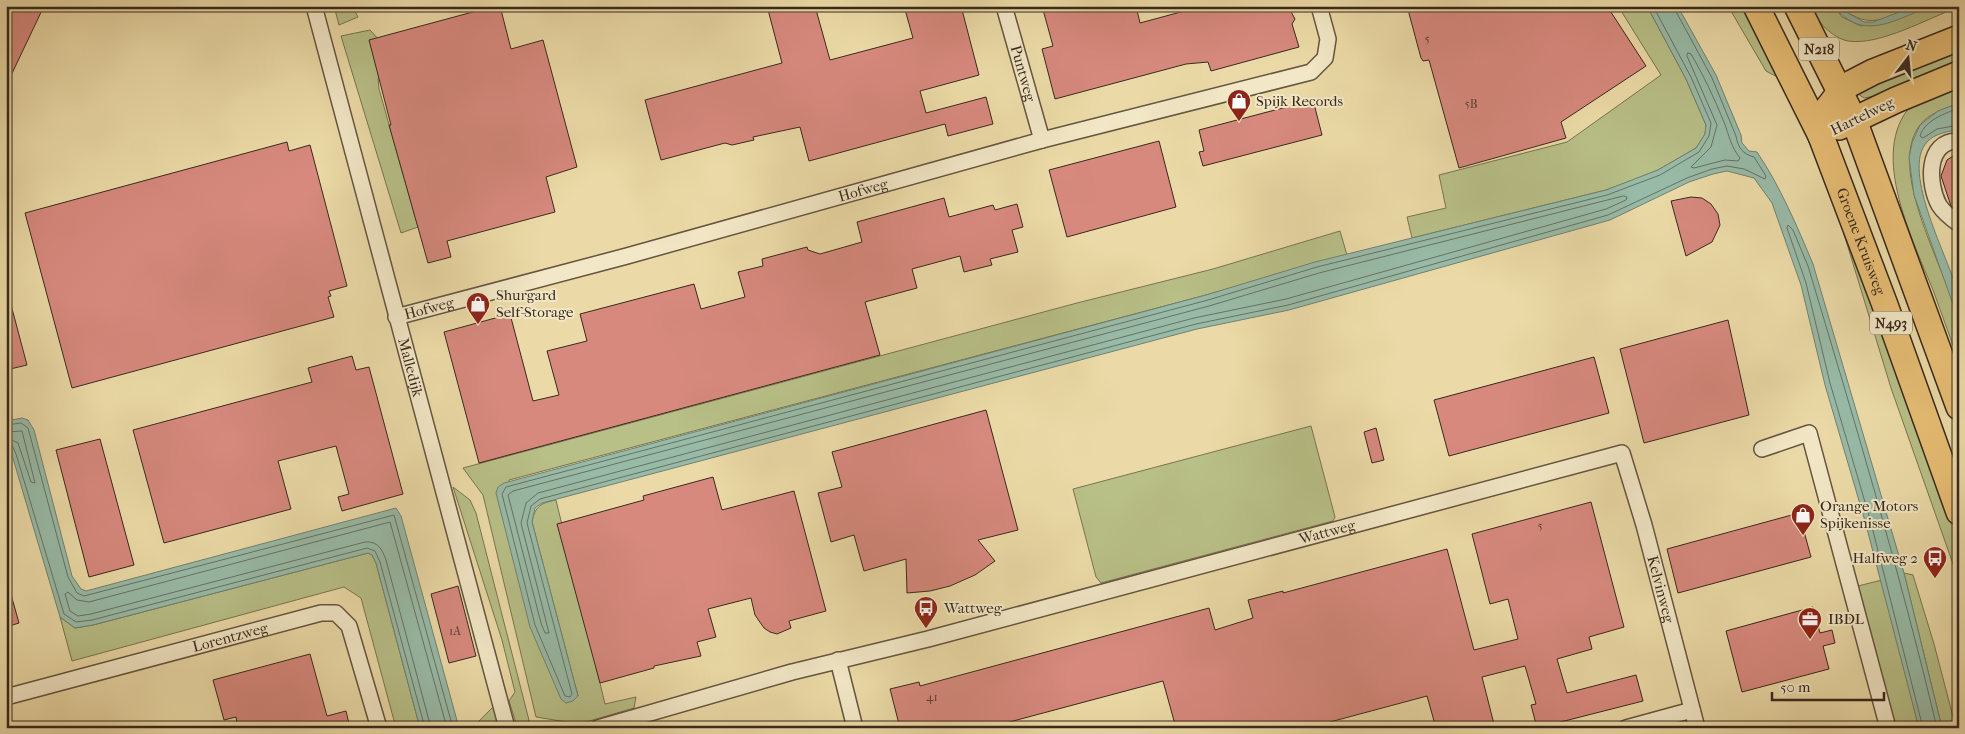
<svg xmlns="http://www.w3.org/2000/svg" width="1965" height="734" font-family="'IM FELL French Canon',serif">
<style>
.green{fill:#b8bf87;stroke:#787452}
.water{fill:#98bba8;stroke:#728170}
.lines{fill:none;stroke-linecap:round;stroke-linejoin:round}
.shore{stroke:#687262;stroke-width:1}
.building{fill:#d7897e;stroke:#38291d}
.street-casing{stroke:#655540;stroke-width:18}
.primary-casing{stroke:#38291d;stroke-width:28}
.street{stroke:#f2e7c6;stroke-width:15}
.primary{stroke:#e6bd74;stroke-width:25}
.labels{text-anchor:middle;stroke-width:4;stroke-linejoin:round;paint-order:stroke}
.number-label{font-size:12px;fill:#604135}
.shield{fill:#f2e7c6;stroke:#706250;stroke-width:1}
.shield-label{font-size:14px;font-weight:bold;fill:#38291d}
.street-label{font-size:15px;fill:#38291d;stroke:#f2e7c6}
.poi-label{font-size:15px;fill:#38291d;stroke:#f2e7c6;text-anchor:start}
</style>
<rect width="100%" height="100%" fill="#ebdaa7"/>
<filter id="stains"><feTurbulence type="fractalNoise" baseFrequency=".004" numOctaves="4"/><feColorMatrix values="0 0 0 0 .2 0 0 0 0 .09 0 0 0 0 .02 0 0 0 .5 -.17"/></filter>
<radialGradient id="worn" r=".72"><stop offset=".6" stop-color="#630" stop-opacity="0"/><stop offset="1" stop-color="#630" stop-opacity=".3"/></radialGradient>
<g class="green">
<path d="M334 6H352L358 17 339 25Z"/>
<path d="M1618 6H1647L1686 79 1706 125 1705 134 1696 148 1658 170 1633 180 1606 190 1412 238 1407 217 1446 208 1439 175 1567 142 1661 75Z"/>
<path d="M1728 6H1747L1783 80 1766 71Z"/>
<path d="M1808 6H1834L1842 17 1861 26 1932 6 1959 7C1928 18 1880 46 1848 41 1832 38 1816 20 1808 6Z"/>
<path d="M1840 6H1915C1892 15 1875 28 1852 15 1847 13 1843 11 1840 6Z"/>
<path d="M370 30 380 41 386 74 378 78 379 89 418 227 401 233 341 36Z"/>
<path d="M1959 47V64L1880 95 1864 98 1858 94V92Z"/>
<path d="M1959 81V103C1945 109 1929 113 1920 125 1885 170 1948 272 1958 320 1961 333 1959 349 1959 362 1950 338 1942 314 1933 290 1913 240 1864 145 1917 100 1927 91 1946 87 1959 81Z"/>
<path d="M1836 208 1959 540V581L1891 388Z"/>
<path d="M1340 231 1347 255 1206 295 509 480 578 696 532 522C535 506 541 503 556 500L605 704 636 697 634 708 579 724 536 717 483 495 463 468 1077 303 1213 269Z"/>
<path d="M1311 426 1335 517 1333 521 1101 583 1096 577 1073 489Z"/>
<path d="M453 487 470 500 476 513 531 728H522L516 723 509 701 515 692 502 640Z"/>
<path d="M368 553 372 555 376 563 420 728H396L361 598 344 587 72 661 60 617 75 628 93 625Z"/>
<path d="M1904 573 1913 575 1934 644 1956 728H1942Z"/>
<path d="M1882 580 1919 728H1896L1858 586Z"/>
<path d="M494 706 498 718 495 728H465L477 723Z"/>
</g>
<g class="water">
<path d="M1647 6H1677L1682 14 1716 75 1741 135 1742 143 1749 151 1757 152C1780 186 1797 226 1813 264L1904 573 1942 728H1919L1865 521 1825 385 1801 285 1772 203 1754 178 1727 171 1713 174 1689 182 1610 220 1289 310 1197 329 542 503 535 508 532 522 578 696 573 701 566 703 561 699 530 627 496 493 498 487 504 483 1206 295 1315 262 1606 190 1658 170 1696 148 1705 134 1706 125 1686 79Z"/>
<path d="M1834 6H1840L1843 10 1864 22H1873L1915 6H1932C1897 18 1863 44 1834 6Z"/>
<path d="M1959 103V129C1948 132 1935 133 1927 142 1900 171 1950 260 1958 294 1960 303 1959 313 1959 321L1914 195 1909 158 1912 143 1920 125 1938 111Z"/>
<path d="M22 418 28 420 34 430 72 576 81 589 86 591 396 508 401 516 459 728H420L376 563 372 555 368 553 93 625 75 628 60 617 12 455 6 445V421Z"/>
</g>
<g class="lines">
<g class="shore">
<path d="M1653 6 1691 77 1711 123 1709 136 1699 152 1660 175 1607 195 1317 267 1208 300 506 487 502 494 535 625 565 696 570 697 572 694 527 523 531 506 540 499 1196 324 1288 305 1608 215 1687 178 1712 169 1727 166 1744 169 1765 179 1766 176 1754 157C1743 154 1738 148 1736 136L1712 78 1673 6"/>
<path d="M1688 53 1691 54C1704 76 1714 98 1724 122 1729 135 1731 147 1740 158L1738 161 1725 160 1694 168 1691 167 1711 147 1717 125 1687 56Z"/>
<path d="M1959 108C1944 114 1925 120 1920 136L1923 138 1937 129 1959 125"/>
<path d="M1624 196 1627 197 1626 200 1606 209 1286 299 1194 318 538 493 526 503 521 523 549 633H545L541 623 508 495 513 491 1209 306 1319 273Z"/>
<path d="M6 425 21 423 28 428 68 577 77 593 84 596 394 515 453 728"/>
<path d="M6 432 22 431 35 483 31 482 18 443 6 437"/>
<path d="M6 444 12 445 16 454 64 614 76 622 92 620 367 548 375 551 380 562 425 728"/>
<path d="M431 728 386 560C382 549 378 541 365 542L91 614 78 616 70 611 65 594 68 592 77 600 89 602 390 522 447 728"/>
<path d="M1923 728 1870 519 1830 383 1806 283 1787 228 1788 225 1793 230 1808 266C1854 419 1900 572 1937 728"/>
</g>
</g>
<g class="building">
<path d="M6 6H44L6 86Z"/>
<path d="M495 6H500L511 49 543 40 577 167 546 177 555 212 447 241 451 257 428 263 389 125H391L369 40Z"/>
<path d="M767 6H815L830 60 913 38 904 6H961L979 75 920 91 926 113 986 97 993 124 948 136 945 124 809 161 800 127 753 137 754 140 732 145 725 143 661 160 645 100 782 63Z"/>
<path d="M1042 6H1136L1140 23 1203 6H1288L1295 19 1292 24 1299 47 1211 71 1208 62 1186 64 1055 99 1042 49 1053 46Z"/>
<path d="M1407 6H1607L1646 66 1561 122 1566 138 1459 168 1429 60 1423 61 1421 58Z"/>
<path d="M1313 100 1322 135 1203 166 1199 152 1204 151 1199 130Z"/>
<path d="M1159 141 1176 207 1067 237 1049 170Z"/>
<path d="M287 142 289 151 310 145 331 225 347 286 329 291 331 296 328 297 334 317 72 388 25 213Z"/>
<path d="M1959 152V212L1951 206 1941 176 1947 160Z"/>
<path d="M1691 197 1702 198 1711 204 1718 214 1720 225 1712 242 1686 256 1671 201Z"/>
<path d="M944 198 949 217 993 205 995 210 1017 204 1023 227 1012 230 1018 252 990 259 992 265 964 272 960 256 912 269 917 288 865 302 880 355 479 463 444 332 510 314 533 401 559 395 547 351 587 341 580 314 694 284 701 309 745 297 738 272 763 266 762 259 807 247 808 250 820 254 862 242 857 222Z"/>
<path d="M10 301 27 365 6 370V302Z"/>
<path d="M1728 320 1749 415 1644 443 1620 349Z"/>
<path d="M352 356 356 370 369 367 403 494 342 511 338 497 349 494 336 446 278 461 291 509 164 543 133 430 312 382 308 368Z"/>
<path d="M1594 357 1609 413 1449 456 1434 400Z"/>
<path d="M986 410 1018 530 978 540 995 561 975 575 950 586 930 591 907 593 906 559 864 571 854 535 831 542 818 493 842 487 832 452Z"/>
<path d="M1376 428 1384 460 1372 463 1364 432Z"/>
<path d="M100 439 134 565 89 577 56 450Z"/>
<path d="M713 477 722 510 794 491 826 611 789 621 791 628 777 634 770 632 764 628 755 615 751 598 708 609 716 637 697 642 701 656 654 666V668L600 683 557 524 644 500 643 496Z"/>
<path d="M1591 502 1624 627 1589 637 1592 649 1557 659 1567 693 1636 675 1643 701 1537 728 1531 705 1536 704 1525 666 1482 677 1495 728H1436L1427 696 1330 722 1331 728H1176L1163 681 987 728H900L890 689 919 682 920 686 1209 608 1215 630 1253 618 1248 600 1283 591V593L1447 549 1474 650 1518 639 1508 599 1490 604 1472 534Z"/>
<path d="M1799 513 1811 557 1678 593 1667 549Z"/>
<path d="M458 586 476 656 449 663 431 594Z"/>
<path d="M10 591 19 623 6 627V592Z"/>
<path d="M1813 607 1820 633 1832 630 1835 643 1823 646 1829 669 1742 692 1726 631Z"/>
<path d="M310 654 327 716 346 711 350 728H238L236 717 224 720 213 680Z"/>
</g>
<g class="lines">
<g class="street-casing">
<g id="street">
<path id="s1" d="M314 6 507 728"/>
<path id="s2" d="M1004 6 1042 140"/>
<path d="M1959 141C1925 140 1928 185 1939 205 1944 213 1952 219 1959 224"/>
<path id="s3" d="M396 317 627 256 1042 140 1311 72 1325 58 1328 39 1319 6"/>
<path d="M1762 449 1809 433 1888 728"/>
<path d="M838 660 855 728"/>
<path id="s4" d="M6 697 321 613H336L349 626 379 728"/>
<path id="s5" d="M598 728 792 672 928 639 1622 453 1644 525 1697 728"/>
<path d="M1626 728 1692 710"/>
</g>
</g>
<g class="primary-casing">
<g id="primary">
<path id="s6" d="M1756 6 1821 136 1885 305 1959 512"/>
<path d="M1797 6 1854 120 1959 407"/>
<path d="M1839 127 1896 100 1959 74"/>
<path d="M1821 136 1827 109 1844 87 1873 72 1959 38"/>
</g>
</g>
<use href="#street" class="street"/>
<use href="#primary" class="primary"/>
</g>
<defs>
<g id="shop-pin" transform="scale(1.25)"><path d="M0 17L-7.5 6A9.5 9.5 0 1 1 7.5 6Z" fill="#8f2418" stroke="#f2e7c6"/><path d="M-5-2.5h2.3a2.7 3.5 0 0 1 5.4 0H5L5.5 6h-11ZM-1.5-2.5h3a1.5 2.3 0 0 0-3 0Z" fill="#fff"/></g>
<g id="bus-pin" transform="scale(1.25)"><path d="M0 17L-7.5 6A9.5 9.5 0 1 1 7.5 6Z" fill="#8f2418" stroke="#f2e7c6"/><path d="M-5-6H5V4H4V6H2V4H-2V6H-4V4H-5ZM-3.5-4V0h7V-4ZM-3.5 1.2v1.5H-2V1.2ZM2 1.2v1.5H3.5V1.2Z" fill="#fff"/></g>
<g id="office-pin" transform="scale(1.25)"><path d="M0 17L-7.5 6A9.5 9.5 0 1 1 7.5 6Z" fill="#8f2418" stroke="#f2e7c6"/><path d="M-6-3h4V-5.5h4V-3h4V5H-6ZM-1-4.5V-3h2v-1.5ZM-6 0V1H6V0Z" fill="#fff"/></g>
</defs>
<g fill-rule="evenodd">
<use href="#shop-pin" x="1239" y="101"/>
<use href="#shop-pin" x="478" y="304"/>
<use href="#shop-pin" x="1803" y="515"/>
<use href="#bus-pin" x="1935" y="558"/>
<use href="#bus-pin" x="926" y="608"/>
<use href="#office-pin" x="1810" y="619"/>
</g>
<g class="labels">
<g class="number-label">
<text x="1427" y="43">5</text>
<text x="1471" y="108">5B</text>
<text x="1540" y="530">5</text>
<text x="455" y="635">1A</text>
<text x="932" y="701">41</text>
</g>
<g class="shield">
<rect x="1799" y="37.5" width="40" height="23" rx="4"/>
<rect x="1870" y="311.5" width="42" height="23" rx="4"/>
</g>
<g class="shield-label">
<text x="1819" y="54">N218</text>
<text x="1891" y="328">N493</text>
</g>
<g class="street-label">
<text dy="5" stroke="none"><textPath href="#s2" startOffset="70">Puntweg</textPath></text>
<text transform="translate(1862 116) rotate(-26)" y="5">Hartelweg</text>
<text dy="5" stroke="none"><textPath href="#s3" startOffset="484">Hofweg</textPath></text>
<text dy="5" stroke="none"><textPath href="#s6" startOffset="258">Groene Kruisweg</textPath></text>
<text dy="5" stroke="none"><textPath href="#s3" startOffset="34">Hofweg</textPath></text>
<text dy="5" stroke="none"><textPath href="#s1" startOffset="374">Malledijk</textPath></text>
<text dy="5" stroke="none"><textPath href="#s5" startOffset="755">Wattweg</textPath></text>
<text dy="5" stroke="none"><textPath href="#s5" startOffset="1202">Kelvinweg</textPath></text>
<text dy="5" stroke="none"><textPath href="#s4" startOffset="232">Lorentzweg</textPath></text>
</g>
<g class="poi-label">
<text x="1256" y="106">Spijk Records</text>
<text x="496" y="300">Shurgard<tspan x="496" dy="17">Self-Storage</tspan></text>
<text x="1820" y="511">Orange Motors<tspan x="1820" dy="17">Spijkenisse</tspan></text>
<text x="1918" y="563" text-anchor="end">Halfweg 2</text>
<text x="944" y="613">Wattweg</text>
<text x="1828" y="624">IBDL</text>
</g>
</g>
<rect width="1965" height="734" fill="none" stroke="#ebdaa7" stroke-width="25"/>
<rect x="8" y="8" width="1950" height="719" fill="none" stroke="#38291d" stroke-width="2.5"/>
<rect x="12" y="12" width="1940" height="709" fill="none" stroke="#38291d"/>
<g transform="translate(1908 58) rotate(16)" stroke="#f2e7c6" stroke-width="4" paint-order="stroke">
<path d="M0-4L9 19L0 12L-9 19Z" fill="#38291d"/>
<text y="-8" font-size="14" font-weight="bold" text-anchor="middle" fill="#38291d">N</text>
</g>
<path d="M1772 692v8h112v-8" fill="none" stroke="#38291d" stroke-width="2.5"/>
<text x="1780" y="692" font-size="15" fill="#38291d" stroke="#f2e7c6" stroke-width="4" paint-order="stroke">50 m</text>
<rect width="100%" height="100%" filter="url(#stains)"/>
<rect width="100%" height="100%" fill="url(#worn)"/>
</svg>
